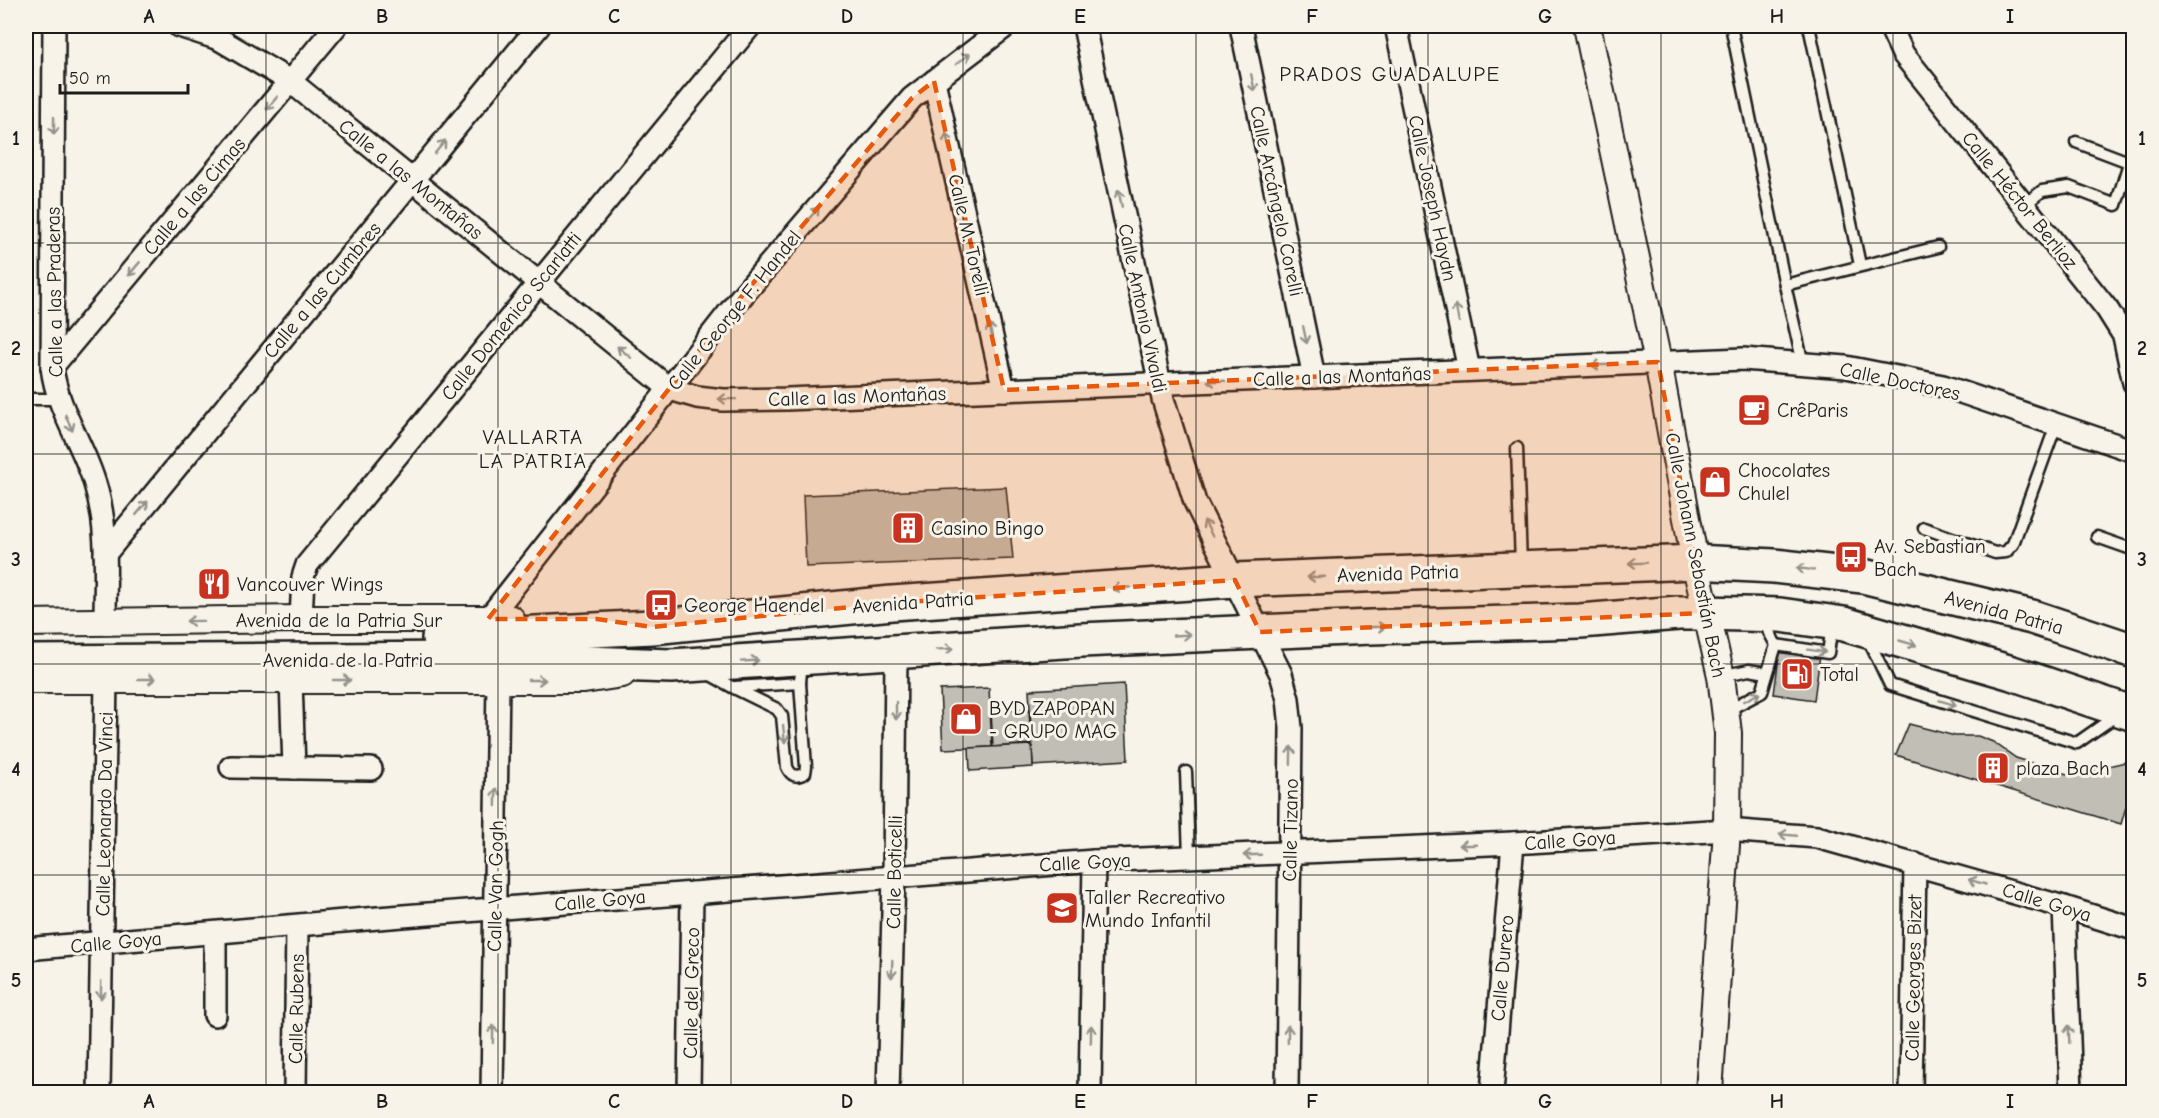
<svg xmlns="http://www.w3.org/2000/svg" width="2159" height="1118" font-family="'Comic Neue',sans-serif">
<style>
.building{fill:#c0beb5;stroke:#1c1c1c;stroke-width:1.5}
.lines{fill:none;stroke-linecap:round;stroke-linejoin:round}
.service-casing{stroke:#1c1c1c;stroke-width:15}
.minor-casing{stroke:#1c1c1c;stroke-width:26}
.tertiary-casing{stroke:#1c1c1c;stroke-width:30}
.primary-casing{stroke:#1c1c1c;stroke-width:38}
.service{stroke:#f7f3e8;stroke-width:10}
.minor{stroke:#f7f3e8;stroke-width:21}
.tertiary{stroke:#f7f3e8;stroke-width:26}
.primary{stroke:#f7f3e8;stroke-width:33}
.oneway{stroke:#94928c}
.marked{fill:#e8590c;fill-opacity:0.2;stroke:#e8590c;stroke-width:4.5;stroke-dasharray:12 8;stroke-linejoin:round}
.grid{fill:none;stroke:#1c1c1c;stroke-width:1.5;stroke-opacity:0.55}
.labels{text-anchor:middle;stroke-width:6;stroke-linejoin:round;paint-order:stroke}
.street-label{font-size:20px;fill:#1c1c1c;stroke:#f7f3e8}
.poi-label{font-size:20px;fill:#1c1c1c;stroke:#f7f3e8;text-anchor:start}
.neighbourhood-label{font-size:21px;letter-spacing:1.5px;fill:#1c1c1c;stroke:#f7f3e8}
.neatline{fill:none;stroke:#1c1c1c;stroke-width:2}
.grid-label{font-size:20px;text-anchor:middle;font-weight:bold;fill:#1c1c1c}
</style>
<rect width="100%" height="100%" fill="#f7f3e8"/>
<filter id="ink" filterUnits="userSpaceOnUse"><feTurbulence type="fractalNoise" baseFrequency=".0167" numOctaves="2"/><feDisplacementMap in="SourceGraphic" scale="12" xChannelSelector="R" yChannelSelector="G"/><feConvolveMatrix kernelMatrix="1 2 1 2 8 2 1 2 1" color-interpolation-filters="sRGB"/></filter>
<g filter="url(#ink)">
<g class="building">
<path d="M1006 487 1013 559 806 567 803 495Z"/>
<path d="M1780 649 1820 655 1814 700 1774 694Z"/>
<path d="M1124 684 1128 760 1033 766 1029 690Z"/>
<path d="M989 688 992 747 943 749 940 690Z"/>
<path d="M1029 709 1031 744 993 747 991 712Z"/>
<path d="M1909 724 1955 736H1978L1993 742 2016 758 2070 775 2130 761 2131 754 2134 755V790H2131L2121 824 1896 755Z"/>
<path d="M1032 745 1033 767 970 771 969 748Z"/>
</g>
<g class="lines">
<g class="service-casing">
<g id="service">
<path d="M1731 26 1785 285 1938 247"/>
<path d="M1809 26 1860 265"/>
<path d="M2076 142 2134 164"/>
<path d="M2024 205 2042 191 2069 187 2116 205 2129 163"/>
<path d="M1785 285 1803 364"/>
<path d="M26 399H58"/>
<path d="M1517 448 1521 565"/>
<path d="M1924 528 1995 553 2006 552 2013 544 2056 425"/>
<path d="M2097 537 2134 550"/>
<path d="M1868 639 1890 685 2077 743 2117 715"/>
<path d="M1776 645 1828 653 1832 626"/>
<path d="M707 673 732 687 777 709 782 716 787 767C791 776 796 778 805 773L806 767 800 683 802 660"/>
<path d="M1721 676 1749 670 1767 673"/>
<path d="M735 687 800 683"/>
<path d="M1726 711 1762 692 1776 645 1762 619"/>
<path d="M1186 772 1189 857"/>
</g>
</g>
<g class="minor-casing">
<g id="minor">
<path d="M54 26 52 367C57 410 83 443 95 484 109 528 105 577 105 622"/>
<path d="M179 26 219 39 290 81 670 389 697 397 723 400 787 399 1743 359 1846 367 1943 386 2134 451"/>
<path d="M1084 26 1163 399 1195 502 1281 674 1288 699 1291 728 1287 1092"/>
<path d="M1241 26 1314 377"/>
<path d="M1396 26 1469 370"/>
<path d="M1890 26 1903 54 2107 309 2124 336 2134 383"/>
<path d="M934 81 1004 390"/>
<path d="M52 367 336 26"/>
<path d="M105 554 539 26"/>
<path d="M301 619 303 577 307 565 750 26"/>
<path d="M488 619 742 296 912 98 1006 26"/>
<path d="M291 680 294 768"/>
<path d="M231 767 371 769"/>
<path d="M2064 907 2071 1092"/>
<path d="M215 933V1015"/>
<path d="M26 949 378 918 1094 861 1513 843 1727 830 1817 837 2064 907 2134 929"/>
<path d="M99 1092 106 679"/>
<path d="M295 1092 297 926"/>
<path d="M492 1092 498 680"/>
<path d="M689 1092 692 893"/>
<path d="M888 1092 894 876 896 652"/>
<path d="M1090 1092 1094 861"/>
<path d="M1492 1092 1513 843"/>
<path d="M1911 1092 1915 864"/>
</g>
</g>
<g class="tertiary-casing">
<g id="tertiary">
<path d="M1587 26 1658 362 1695 562 1721 676 1728 733 1727 830 1709 1092"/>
<path d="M26 623 301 619H511"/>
<path d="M26 680H584L622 674"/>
</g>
</g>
<g class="primary-casing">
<g id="primary">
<path d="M439 638 652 627 892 603 1235 580 1695 562 1774 566 1863 576 2032 617 2134 651"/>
<path d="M26 662 469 659 671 666 1081 640 1371 627 1580 621 1679 613H1705L1780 615 1844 624 2012 673 2134 714"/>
</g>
</g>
<use href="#service" class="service"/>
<use href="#minor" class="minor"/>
<use href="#tertiary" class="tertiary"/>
<use href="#primary" class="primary"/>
</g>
<defs><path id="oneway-shaft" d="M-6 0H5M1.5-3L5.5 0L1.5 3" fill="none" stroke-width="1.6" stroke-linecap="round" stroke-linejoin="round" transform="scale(1.5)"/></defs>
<g class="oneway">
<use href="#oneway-shaft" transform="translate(963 59) rotate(-37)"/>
<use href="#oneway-shaft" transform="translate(1253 83) rotate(78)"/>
<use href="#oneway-shaft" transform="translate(272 103) rotate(130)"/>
<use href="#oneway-shaft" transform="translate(54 126) rotate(90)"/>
<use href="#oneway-shaft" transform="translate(948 142) rotate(-103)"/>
<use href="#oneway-shaft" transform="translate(440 147) rotate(-51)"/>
<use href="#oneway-shaft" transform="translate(1120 198) rotate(-102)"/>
<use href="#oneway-shaft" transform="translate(813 214) rotate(-49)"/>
<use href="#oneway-shaft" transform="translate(134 269) rotate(130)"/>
<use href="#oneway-shaft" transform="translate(1457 313) rotate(-102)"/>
<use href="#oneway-shaft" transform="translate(991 332) rotate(-103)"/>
<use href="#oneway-shaft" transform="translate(1305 335) rotate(78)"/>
<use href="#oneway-shaft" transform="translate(624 352) rotate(-141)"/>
<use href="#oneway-shaft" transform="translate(1600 365) rotate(178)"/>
<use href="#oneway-shaft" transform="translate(1216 381) rotate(178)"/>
<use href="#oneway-shaft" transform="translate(727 399) rotate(-179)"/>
<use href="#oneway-shaft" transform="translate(69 423) rotate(66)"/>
<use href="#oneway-shaft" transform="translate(142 508) rotate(-50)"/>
<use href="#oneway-shaft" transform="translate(1208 528) rotate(-117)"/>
<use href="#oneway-shaft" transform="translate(1637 563) rotate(178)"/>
<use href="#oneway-shaft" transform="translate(1805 569) rotate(-173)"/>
<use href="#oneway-shaft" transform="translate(1316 577) rotate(178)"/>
<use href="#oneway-shaft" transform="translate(1121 588) rotate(176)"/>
<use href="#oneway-shaft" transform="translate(195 621) rotate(179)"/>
<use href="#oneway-shaft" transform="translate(1377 627) rotate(-2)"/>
<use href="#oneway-shaft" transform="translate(1182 635) rotate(-3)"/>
<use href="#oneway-shaft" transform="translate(1908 643) rotate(16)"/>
<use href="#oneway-shaft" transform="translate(945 649) rotate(-4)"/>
<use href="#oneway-shaft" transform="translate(1817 651) rotate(9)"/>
<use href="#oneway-shaft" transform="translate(750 661) rotate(-4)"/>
<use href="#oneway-shaft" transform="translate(147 679)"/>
<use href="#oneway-shaft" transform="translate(342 680)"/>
<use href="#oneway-shaft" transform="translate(537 680)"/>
<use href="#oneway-shaft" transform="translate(1752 697) rotate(-28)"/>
<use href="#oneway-shaft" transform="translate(1948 703) rotate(17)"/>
<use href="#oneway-shaft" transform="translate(896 711) rotate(90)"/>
<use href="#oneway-shaft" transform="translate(784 734) rotate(84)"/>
<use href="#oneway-shaft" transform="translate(1291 755) rotate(-89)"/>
<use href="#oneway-shaft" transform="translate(496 797) rotate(-89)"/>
<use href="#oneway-shaft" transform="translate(1788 835) rotate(-175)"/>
<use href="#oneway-shaft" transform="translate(1468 845) rotate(178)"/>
<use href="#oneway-shaft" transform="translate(1252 855) rotate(178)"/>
<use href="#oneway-shaft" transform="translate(1977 882) rotate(-164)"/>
<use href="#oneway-shaft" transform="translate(892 969) rotate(92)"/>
<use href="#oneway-shaft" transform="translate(101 990) rotate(91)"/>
<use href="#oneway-shaft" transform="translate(493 1034) rotate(-89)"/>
<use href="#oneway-shaft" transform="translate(1091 1034) rotate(-89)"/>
<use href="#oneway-shaft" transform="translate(1288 1034) rotate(-89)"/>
<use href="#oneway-shaft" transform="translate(2069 1034) rotate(-92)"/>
</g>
</g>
<path class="marked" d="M934 81 1004 390 1658 362 1705 613 1260 632 1235 580 892 603 652 627 597 619H488L742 296 912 98Z"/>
<path class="grid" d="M266 26V1092M498 26V1092M731 26V1092M963 26V1092M1196 26V1092M1428 26V1092M1661 26V1092M1893 26V1092M26 243H2134M26 454H2134M26 664H2134M26 875H2134"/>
<defs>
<g id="cafe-square" transform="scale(1.725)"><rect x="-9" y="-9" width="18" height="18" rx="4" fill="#c8321e" stroke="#f7f3e8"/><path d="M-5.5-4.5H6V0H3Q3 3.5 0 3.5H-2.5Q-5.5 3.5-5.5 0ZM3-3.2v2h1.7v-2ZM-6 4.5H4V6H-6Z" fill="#fff"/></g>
<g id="shop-square" transform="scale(1.725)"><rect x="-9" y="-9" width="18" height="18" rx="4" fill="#c8321e" stroke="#f7f3e8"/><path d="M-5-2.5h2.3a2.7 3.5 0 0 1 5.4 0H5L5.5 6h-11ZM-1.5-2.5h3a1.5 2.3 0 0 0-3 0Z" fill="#fff"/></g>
<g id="building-square" transform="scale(1.725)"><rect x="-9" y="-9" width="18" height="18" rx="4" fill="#c8321e" stroke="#f7f3e8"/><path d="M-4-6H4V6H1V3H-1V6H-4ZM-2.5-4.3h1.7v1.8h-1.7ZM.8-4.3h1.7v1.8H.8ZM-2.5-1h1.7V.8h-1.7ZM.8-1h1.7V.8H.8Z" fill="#fff"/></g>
<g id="bus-square" transform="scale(1.725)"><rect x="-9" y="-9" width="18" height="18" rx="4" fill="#c8321e" stroke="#f7f3e8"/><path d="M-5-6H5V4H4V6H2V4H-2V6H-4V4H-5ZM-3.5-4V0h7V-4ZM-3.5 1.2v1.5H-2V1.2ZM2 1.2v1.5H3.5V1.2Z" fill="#fff"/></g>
<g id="restaurant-square" transform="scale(1.725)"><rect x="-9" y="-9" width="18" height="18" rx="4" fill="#c8321e" stroke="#f7f3e8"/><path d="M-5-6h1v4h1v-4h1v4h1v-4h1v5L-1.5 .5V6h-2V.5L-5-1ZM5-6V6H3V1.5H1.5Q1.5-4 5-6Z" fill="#fff"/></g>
<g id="fuel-square" transform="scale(1.725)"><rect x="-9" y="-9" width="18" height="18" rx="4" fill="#c8321e" stroke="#f7f3e8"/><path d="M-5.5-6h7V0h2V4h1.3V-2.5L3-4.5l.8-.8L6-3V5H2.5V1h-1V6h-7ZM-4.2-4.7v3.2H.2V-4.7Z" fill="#fff"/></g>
<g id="school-square" transform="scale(1.725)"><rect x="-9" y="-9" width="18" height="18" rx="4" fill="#c8321e" stroke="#f7f3e8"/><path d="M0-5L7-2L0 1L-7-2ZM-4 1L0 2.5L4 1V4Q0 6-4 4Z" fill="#fff"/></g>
</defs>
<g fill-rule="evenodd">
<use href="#cafe-square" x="1754" y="410"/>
<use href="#shop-square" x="1715" y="482"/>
<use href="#building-square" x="908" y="528"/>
<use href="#bus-square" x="1851" y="557"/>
<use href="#restaurant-square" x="214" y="584"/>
<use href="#bus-square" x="661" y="605"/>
<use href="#fuel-square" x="1797" y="674"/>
<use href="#shop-square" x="966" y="719"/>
<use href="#building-square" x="1993" y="768"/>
<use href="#school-square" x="1062" y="908"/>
</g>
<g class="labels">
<g class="street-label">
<text transform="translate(411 179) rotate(39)" y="7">Calle a las Montañas</text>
<text transform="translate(194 196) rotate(-50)" y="7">Calle a las Cimas</text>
<text transform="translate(1433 198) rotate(78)" y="7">Calle Joseph Haydn</text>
<text transform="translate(2020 200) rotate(51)" y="7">Calle Héctor Berlioz</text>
<text transform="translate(1277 201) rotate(78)" y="7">Calle Arcángelo Corelli</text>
<text transform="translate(969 235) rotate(77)" y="7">Calle M. Torelli</text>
<text transform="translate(322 290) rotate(-50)" y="7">Calle a las Cumbres</text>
<text transform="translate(54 292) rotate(-91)" y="7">Calle a las Praderas</text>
<text transform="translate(1143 308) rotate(78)" y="7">Calle Antonio Vivaldi</text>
<text transform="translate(734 310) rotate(-51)" y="7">Calle George F. Handel</text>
<text transform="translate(511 316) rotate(-51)" y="7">Calle Domenico Scarlatti</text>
<text transform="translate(1342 376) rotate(-2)" y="7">Calle a las Montañas</text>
<text transform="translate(1900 381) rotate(12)" y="7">Calle Doctores</text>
<text transform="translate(857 396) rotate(-2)" y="7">Calle a las Montañas</text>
<text transform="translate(1696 555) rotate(79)" y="7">Calle Johann Sebastián Bach</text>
<text transform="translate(1398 573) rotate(-2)" y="7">Avenida Patria</text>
<text transform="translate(913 602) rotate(-4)" y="7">Avenida Patria</text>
<text transform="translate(2004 612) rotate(15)" y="7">Avenida Patria</text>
<text x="339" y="627">Avenida de la Patria Sur</text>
<text x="348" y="667">Avenida de la Patria</text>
<text transform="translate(104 814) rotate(-89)" y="7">Calle Leonardo Da Vinci</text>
<text transform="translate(1290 830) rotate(-89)" y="7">Calle Tizano</text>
<text transform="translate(1570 840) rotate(-4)" y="7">Calle Goya</text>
<text transform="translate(1085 862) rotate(-3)" y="7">Calle Goya</text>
<text transform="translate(894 872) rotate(-89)" y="7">Calle Boticelli</text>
<text transform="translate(495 886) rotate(-89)" y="7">Calle Van Gogh</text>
<text transform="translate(600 900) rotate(-5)" y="7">Calle Goya</text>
<text transform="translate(2047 902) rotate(17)" y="7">Calle Goya</text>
<text transform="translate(116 942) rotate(-5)" y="7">Calle Goya</text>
<text transform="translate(1502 968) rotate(-85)" y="7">Calle Durero</text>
<text transform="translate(1913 978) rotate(-89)" y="7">Calle Georges Bizet</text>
<text transform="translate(691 993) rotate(-89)" y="7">Calle del Greco</text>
<text transform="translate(296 1009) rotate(-89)" y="7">Calle Rubens</text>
</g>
<g class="poi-label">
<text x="1777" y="417">CrêParis</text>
<text x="1738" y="477">Chocolates<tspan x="1738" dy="23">Chulel</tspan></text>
<text x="931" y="535">Casino Bingo</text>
<text x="1874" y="553">Av. Sebastian<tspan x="1874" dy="23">Bach</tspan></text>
<text x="237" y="591">Vancouver Wings</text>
<text x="684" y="612">George Haendel</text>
<text x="1820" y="681">Total</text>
<text x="989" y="715">BYD ZAPOPAN<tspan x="989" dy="23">- GRUPO MAG</tspan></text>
<text x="2016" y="775">plaza Bach</text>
<text x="1085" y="904">Taller Recreativo<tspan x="1085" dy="23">Mundo Infantil</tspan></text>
</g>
<g class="neighbourhood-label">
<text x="1390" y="81">PRADOS GUADALUPE</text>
<text x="533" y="444">VALLARTA<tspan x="533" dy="24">LA PATRIA</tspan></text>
</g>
</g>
<rect width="2159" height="1118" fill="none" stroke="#f7f3e8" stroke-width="66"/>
<path d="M60 84v9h128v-9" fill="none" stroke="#1c1c1c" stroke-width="3"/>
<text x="69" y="84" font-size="18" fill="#1c1c1c" stroke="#f7f3e8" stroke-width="4.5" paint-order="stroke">50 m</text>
<rect x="33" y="33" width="2093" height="1052" class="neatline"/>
<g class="grid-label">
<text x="149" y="23">A</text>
<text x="382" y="23">B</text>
<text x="614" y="23">C</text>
<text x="847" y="23">D</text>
<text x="1080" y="23">E</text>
<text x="1312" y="23">F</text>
<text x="1545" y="23">G</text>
<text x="1777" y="23">H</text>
<text x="2010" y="23">I</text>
<text x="16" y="145">1</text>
<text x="2142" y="145">1</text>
<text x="16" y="355">2</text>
<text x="2142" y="355">2</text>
<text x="16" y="566">3</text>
<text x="2142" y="566">3</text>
<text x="16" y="776">4</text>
<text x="2142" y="776">4</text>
<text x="16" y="987">5</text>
<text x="2142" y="987">5</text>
<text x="149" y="1108">A</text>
<text x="382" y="1108">B</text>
<text x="614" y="1108">C</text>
<text x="847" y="1108">D</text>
<text x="1080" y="1108">E</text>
<text x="1312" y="1108">F</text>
<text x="1545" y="1108">G</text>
<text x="1777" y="1108">H</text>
<text x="2010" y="1108">I</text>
</g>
</svg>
